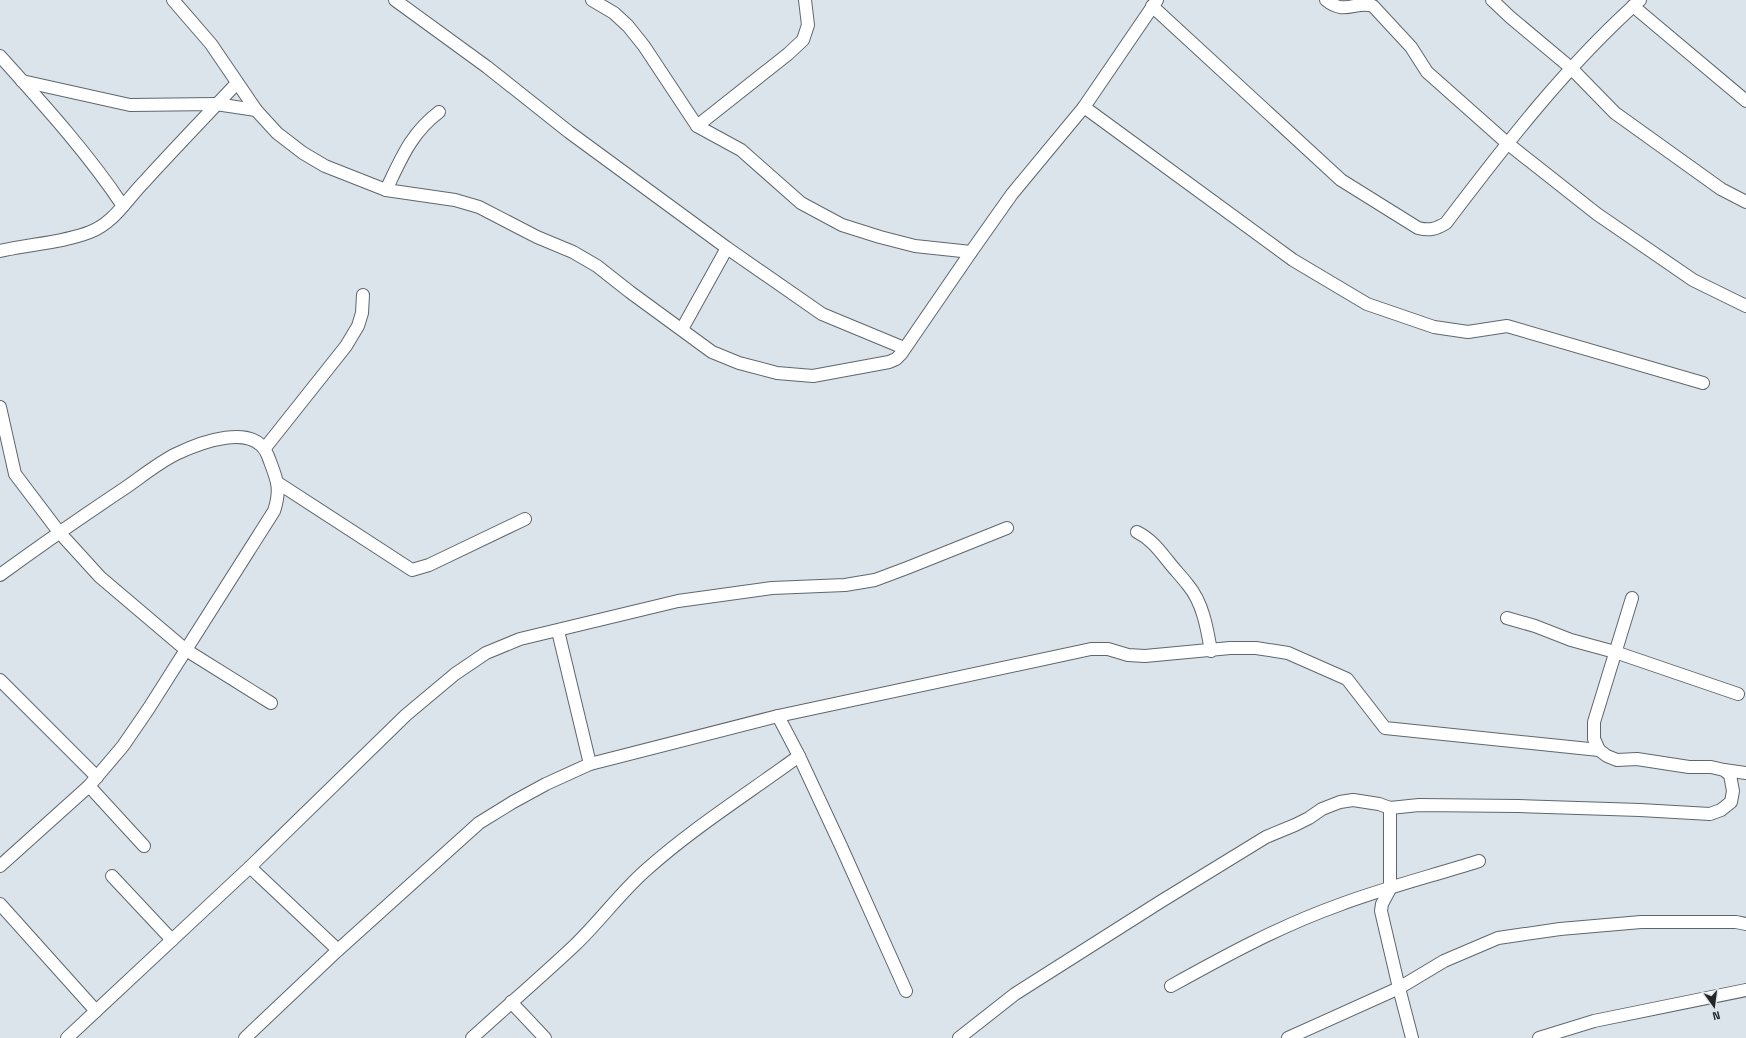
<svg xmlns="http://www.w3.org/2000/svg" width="1746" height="1038" font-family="'Space Grotesk',sans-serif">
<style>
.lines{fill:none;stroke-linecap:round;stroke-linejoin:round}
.minor-casing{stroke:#5f676d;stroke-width:14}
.minor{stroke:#fff;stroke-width:12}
</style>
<rect width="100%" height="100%" fill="#dbe4eb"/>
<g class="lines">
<g class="minor-casing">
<g id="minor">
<path d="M173 0 211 44 256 110 277 133 303 153 325 166 386 190 455 200 479 207 537 237 573 252 597 266 630 292 712 352 739 363 777 373 813 376 889 362 896 359 901 354 971 252 1012 194 1084 107 1157 0"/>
<path d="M395 0 487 67 569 132 727 248 822 314 904 348"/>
<path d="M592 0 614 13 628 26 644 46 697 126 741 150 801 203 842 225 880 237 915 246 971 252"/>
<path d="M1326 0C1345 16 1357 0 1373 6L1411 47 1427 72 1507 143 1597 214 1693 280 1746 306"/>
<path d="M1492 0 1510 17 1571 68 1615 113 1721 189 1746 202"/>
<path d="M1152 6 1341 180 1418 228C1430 231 1436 229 1446 223 1506 144 1566 66 1640 0"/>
<path d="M1633 6 1746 101"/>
<path d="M0 56C43 104 87 152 123 206"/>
<path d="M22 81 130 105 216 104 256 110"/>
<path d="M1084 107 1293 260 1367 304 1434 327 1468 332 1507 326 1703 383"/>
<path d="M697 126 788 54 803 40 808 25 805 0"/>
<path d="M386 190C401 159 411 133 439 112"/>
<path d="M0 251C29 244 62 243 90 232 114 223 127 199 145 181 175 148 206 116 237 83"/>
<path d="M682 329 727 248"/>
<path d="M0 407 15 474 59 532 100 577 186 650 271 703"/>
<path d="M265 448 346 346 358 326 362 313 363 295"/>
<path d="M278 483 412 570 429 565 525 519"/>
<path d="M1137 532C1151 539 1159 550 1168 561 1174 569 1182 577 1188 585 1203 603 1207 628 1211 651"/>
<path d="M0 575C41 545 83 516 125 488 141 477 158 463 176 454 199 443 255 421 268 456 276 478 282 487 274 511L149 708 123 746 89 786 0 866"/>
<path d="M1507 618 1535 626 1571 640 1615 652 1738 694"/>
<path d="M558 631 590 764"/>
<path d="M0 680 97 777"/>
<path d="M799 756 841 846 906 991"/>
<path d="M1724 770 1746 773"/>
<path d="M89 786 144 846"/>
<path d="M1390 808V889L1382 904 1381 911 1399 988 1412 1038"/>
<path d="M250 867 338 950"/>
<path d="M112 876 172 940"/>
<path d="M0 904 96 1011"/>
<path d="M1171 986C1225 956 1280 926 1339 905 1384 888 1432 876 1479 861"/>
<path d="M511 1002 545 1038"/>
<path d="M67 1038 250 867 406 715 455 674 486 653 520 639 678 601 772 588 845 585 875 580 907 568 1007 528"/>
<path d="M245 1038 338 950 479 823 513 802 546 784 590 764 778 716 1091 649H1108L1128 655 1145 656 1230 648H1256L1288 653 1347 679 1385 728 1599 750"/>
<path d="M472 1038C506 1007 541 977 575 945 600 921 620 893 646 870 693 828 747 794 799 756L778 716"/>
<path d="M959 1038 1015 994 1160 902 1266 837 1295 825 1309 818 1322 809 1340 802 1353 800 1379 804 1390 808 1419 805 1518 806 1640 810 1710 814 1721 810 1731 802 1733 791 1730 775 1724 770 1711 767H1689L1637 759 1617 760 1607 756 1599 750 1594 739V722L1632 598"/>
<path d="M1288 1038 1399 988 1444 961 1498 938 1560 929 1641 922H1736L1746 924"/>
<path d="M1539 1038 1594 1021 1746 990"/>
</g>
</g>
<use href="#minor" class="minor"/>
</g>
<g transform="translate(1714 1006) rotate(166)" stroke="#dbe4eb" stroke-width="3" paint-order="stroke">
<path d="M0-3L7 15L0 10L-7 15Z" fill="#232629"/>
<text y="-6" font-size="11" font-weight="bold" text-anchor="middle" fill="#232629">N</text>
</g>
</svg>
